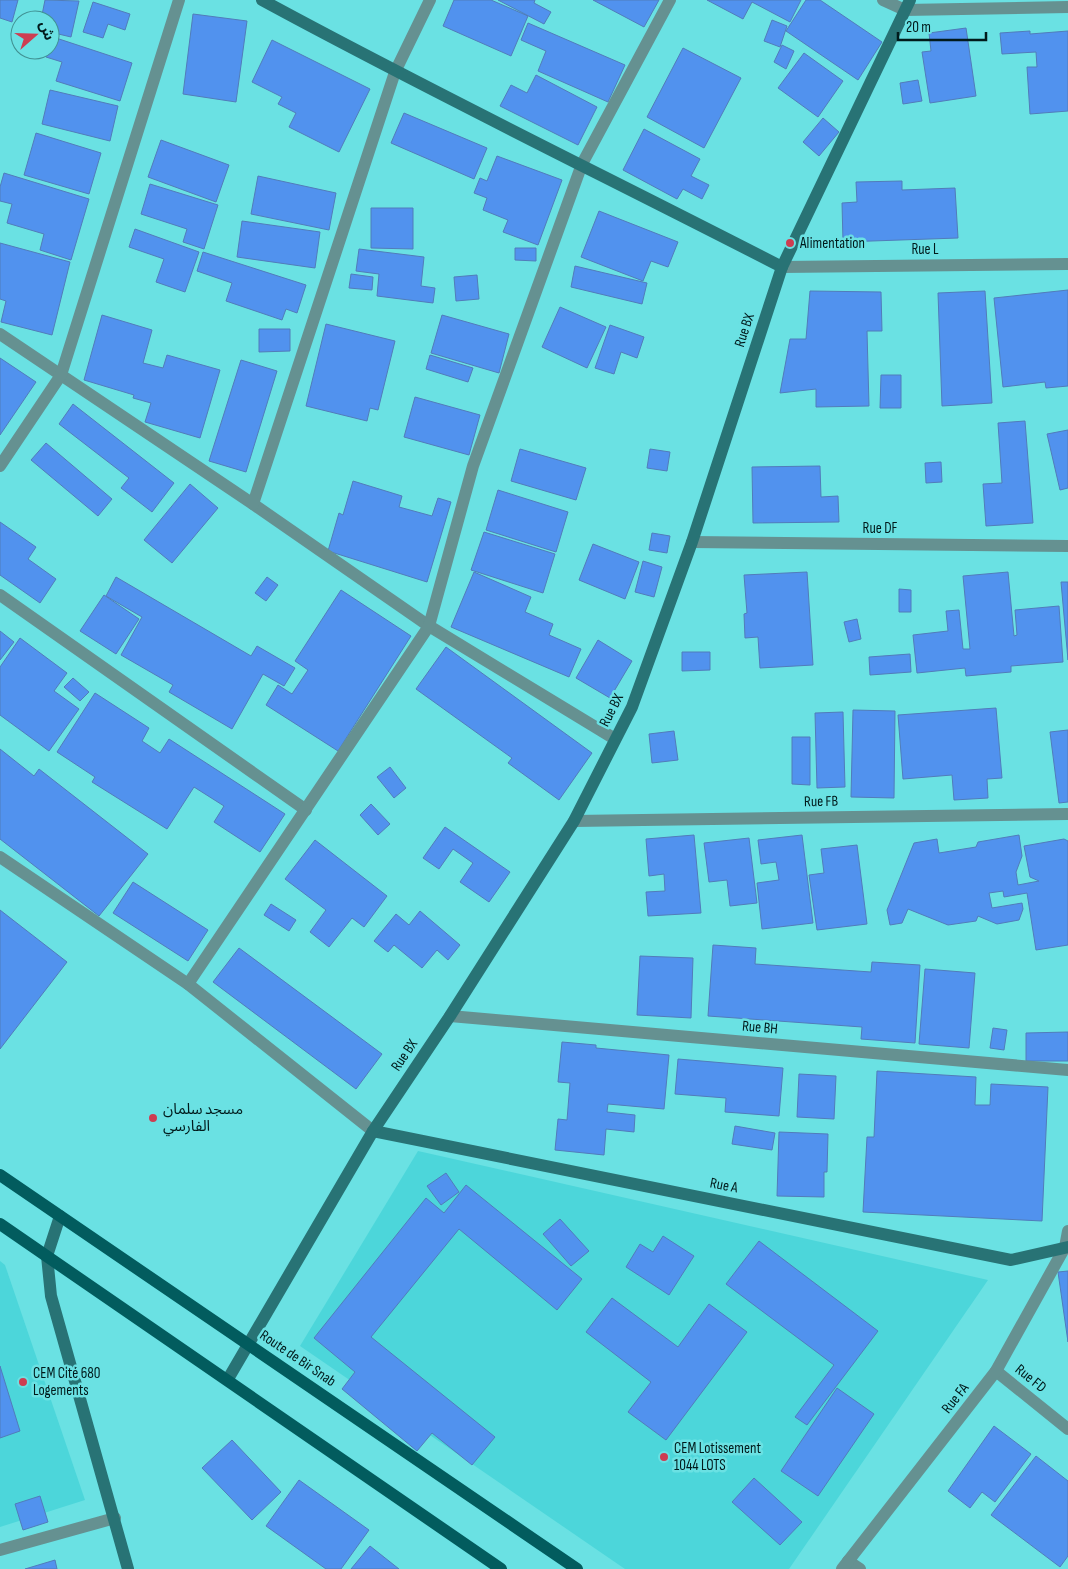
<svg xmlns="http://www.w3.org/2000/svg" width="1068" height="1569" font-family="'Sofia Sans Condensed','Noto Sans Arabic',sans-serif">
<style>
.built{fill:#4cd6da}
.building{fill:#5192ee;stroke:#517cba}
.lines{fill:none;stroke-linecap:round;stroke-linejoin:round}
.street{stroke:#659191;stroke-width:12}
.secondary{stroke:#287375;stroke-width:12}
.primary{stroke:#025c5e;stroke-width:12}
.poi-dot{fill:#cd3d51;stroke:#6ae1e3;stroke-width:2}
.labels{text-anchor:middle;stroke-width:5;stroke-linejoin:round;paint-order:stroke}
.poi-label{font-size:15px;fill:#011a1b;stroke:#6ae1e3;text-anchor:start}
.street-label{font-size:15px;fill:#011a1b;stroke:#6ae1e3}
</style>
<rect width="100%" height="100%" fill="#6ae1e3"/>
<g class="built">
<path d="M418 1151 988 1280 789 1569H625L300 1346Z"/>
<path d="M0 1261 5 1265 85 1500 0 1527Z"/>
</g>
<g class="building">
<path d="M0 0H18L12 22 0 18Z"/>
<path d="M45 0 79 1 71 37 50 32V20H41Z"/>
<path d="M454 0H491L528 16 511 56 443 26Z"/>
<path d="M498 0H535L534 3 551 12 544 24Z"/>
<path d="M593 0H659L644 27Z"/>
<path d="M707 0H801L790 22 752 2 743 19Z"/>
<path d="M806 0H820L882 42 858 80 786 31Z"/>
<path d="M93 2 130 14 125 30 108 24 103 38 83 32Z"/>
<path d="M193 14 247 21 236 102 183 94Z"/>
<path d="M772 20 787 26 780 47 764 41Z"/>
<path d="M528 23 625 65 608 102 538 71 546 51 521 40Z"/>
<path d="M966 28 976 96 930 103 922 52 931 51 929 33Z"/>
<path d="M1030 31V34L1068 31V111L1030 114 1027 67H1037L1036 52 1002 54 1000 33Z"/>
<path d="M53 37 132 63 120 101 56 81 62 62 46 57Z"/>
<path d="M272 40 370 89 339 152 289 127 296 113 278 104 282 97 252 82Z"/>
<path d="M782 45 794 51 786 69 774 62Z"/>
<path d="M683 48 741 78 704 148 647 117Z"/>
<path d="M804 53 843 81 818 117 778 88Z"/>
<path d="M536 75 597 107 578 145 500 106 511 85 527 93Z"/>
<path d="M918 80 922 101 903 104 900 83Z"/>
<path d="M50 90 118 106 110 141 42 124Z"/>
<path d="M404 113 487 148 474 179 391 143Z"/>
<path d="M823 118 839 132 819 156 803 142Z"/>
<path d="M644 129 700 159 691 176 709 185 702 199 683 189 677 199 623 170Z"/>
<path d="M36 133 101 153 89 194 24 175Z"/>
<path d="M161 140 229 165 216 202 148 177Z"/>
<path d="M497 156 562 180 538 245 503 232 508 220 483 210 487 198 474 193 480 178 487 181Z"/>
<path d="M4 173 89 199 71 260 40 250 44 234 7 223 12 204 0 201V187Z"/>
<path d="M258 176 336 193 329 230 251 214Z"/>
<path d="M902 181V190L955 188 958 238 843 242 842 203 857 202 856 182Z"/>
<path d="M150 184 218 205 204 249 183 242 187 229 141 214Z"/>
<path d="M371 208H413V249L371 248Z"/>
<path d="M599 211 678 242 668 267 651 261 643 281 581 257Z"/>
<path d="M242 221 320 232 315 268 237 257Z"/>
<path d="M135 229 199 252 185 292 156 282 164 259 129 247Z"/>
<path d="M0 243 70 262 52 335 1 322 6 301 0 299Z"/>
<path d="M515 248H536V261L515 260Z"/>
<path d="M359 249 424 257 421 286 435 288 433 303 377 296 379 274 356 271Z"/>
<path d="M203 252 306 285 297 313 286 309 282 320 226 301 232 283 197 271Z"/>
<path d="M575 266 647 283 642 304 571 287Z"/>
<path d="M351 274 373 277 372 290 349 288Z"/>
<path d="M477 275 479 299 456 301 454 277Z"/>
<path d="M1068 290V386L1046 388 1045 382 1003 387 994 298Z"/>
<path d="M810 291 881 292 882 331H867L869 406 816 407V389L780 393 790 339H806Z"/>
<path d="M985 291 992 403 942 406 938 293Z"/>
<path d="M560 307 606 327 587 368 542 347Z"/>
<path d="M102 315 152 330 143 363 163 368 167 355 220 370 200 438 145 422 151 403 133 398 134 395 84 380Z"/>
<path d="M442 315 509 334 499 373 431 353Z"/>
<path d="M326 324 395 341 378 410 370 408 367 421 306 406Z"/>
<path d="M610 325 644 337 637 358 621 352 614 374 595 368Z"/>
<path d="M259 329H290V351L259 352Z"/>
<path d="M430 355 473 368 468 382 426 369Z"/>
<path d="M0 358 36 382 0 435Z"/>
<path d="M241 360 277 371 246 472 209 461Z"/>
<path d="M881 375H901V408H880Z"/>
<path d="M415 397 480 415 469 455 404 437Z"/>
<path d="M73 404 174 483 152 512 121 488 129 478 59 424Z"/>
<path d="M1025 421 1033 523 986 526 983 484 1002 483 998 423Z"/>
<path d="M1068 430V488L1060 490 1047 434Z"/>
<path d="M46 443 112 499 98 516 31 460Z"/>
<path d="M520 449 586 468 576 500 511 481Z"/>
<path d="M650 449 670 452 667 471 647 468Z"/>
<path d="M941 462 942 482 926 483 925 463Z"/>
<path d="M820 466 821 497 838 496 839 522 753 523 752 467Z"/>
<path d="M353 481 402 496 399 507 432 516 438 498 451 502 427 582 328 551 339 513 343 515Z"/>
<path d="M190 484 218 508 172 563 144 540Z"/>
<path d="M498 490 568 512 556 552 486 530Z"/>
<path d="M0 522 36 547 28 559 56 579 40 603 0 575Z"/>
<path d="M484 532 555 554 543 593 471 570Z"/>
<path d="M652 533 670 536 667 553 649 550Z"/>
<path d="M593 544 639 562 625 599 579 580Z"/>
<path d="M643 561 662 567 654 597 635 592Z"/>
<path d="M474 572 531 597 525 612 553 624 549 635 581 649 569 677 451 627Z"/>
<path d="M807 572 813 665 760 668 758 637 745 638 744 614 747 613 744 575Z"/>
<path d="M1008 572 1014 636 1017 635 1015 610 1059 606 1063 662 1011 666V672L966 676 965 668 917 673 913 635 948 631 946 611 959 610 963 649H970L963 576Z"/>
<path d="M116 577 251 656 257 646 295 668 284 686 263 674 232 729 169 692 173 685 121 655 142 617 106 596Z"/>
<path d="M267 577 278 585 266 601 255 593Z"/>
<path d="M1061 582H1068V660Z"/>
<path d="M899 589 911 590V612H899Z"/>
<path d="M341 590 411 636 338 751 266 705 278 685 292 694 308 670 295 661Z"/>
<path d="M104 595 139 619 116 654 80 631Z"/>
<path d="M857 619 861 639 849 642 844 622Z"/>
<path d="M0 631 14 642 0 660Z"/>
<path d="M20 638 67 673 54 691 79 709 49 751 0 715V667Z"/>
<path d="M598 640 632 661 610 698 576 678Z"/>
<path d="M446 647 592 753 559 800 508 763 512 758 416 689Z"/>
<path d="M682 652H710V670L682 671Z"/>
<path d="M910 654 911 672 870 675 869 657Z"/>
<path d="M73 678 89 692 80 701 64 687Z"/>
<path d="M95 693 149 728 142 741 160 753 169 739 285 814 260 852 214 822 224 806 194 787 167 829 92 782 95 777 57 752Z"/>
<path d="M996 708 1002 778 987 779 988 798 954 800 952 775 903 779 898 715Z"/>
<path d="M853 710 895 711 894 798 851 797Z"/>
<path d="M843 712 845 787 817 788 815 713Z"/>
<path d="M1068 730V802L1059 803 1050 732Z"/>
<path d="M674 731 678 760 652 763 649 734Z"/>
<path d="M792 737H810V785L792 784Z"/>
<path d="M0 749 34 776 39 769 148 854 99 916 0 839Z"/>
<path d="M390 767 406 788 394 798 377 777Z"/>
<path d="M371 804 390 824 378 835 360 815Z"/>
<path d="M445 827 510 872 489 902 460 882 473 863 453 849 439 869 423 858Z"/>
<path d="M694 835 701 913 648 916 646 892 665 891 664 874 649 876 646 839Z"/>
<path d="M802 835 813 923 762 929 757 883 779 880 776 862 761 864 758 840Z"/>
<path d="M1019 835 1022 856 1016 872 1018 885 1039 881 1030 877 1024 846 1064 839 1068 841V945L1036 950 1027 893 1004 897 1003 891 989 893 992 908 1022 903 1023 909 1019 920 997 924 978 916 976 921 948 925 908 909 902 923 890 925 887 910 914 843 937 839 939 853 976 847 978 842Z"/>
<path d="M749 838 757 903 730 906 727 880 709 882 704 843Z"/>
<path d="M315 840 387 896 364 927 352 918 329 947 310 932 326 910 285 879Z"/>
<path d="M857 845 867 924 817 930 809 875 824 873 821 849Z"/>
<path d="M133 882 208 930 188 961 113 913Z"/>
<path d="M271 904 296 920 289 931 264 915Z"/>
<path d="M0 910 67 962 0 1049Z"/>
<path d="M420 911 460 945 448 960 437 950 422 968 394 945 388 952 374 941 396 914 409 925Z"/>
<path d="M713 945 756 948 755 964 871 972 872 962 920 965 915 1043 861 1039 862 1027 708 1016Z"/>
<path d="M239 948 382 1054 356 1089 213 982Z"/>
<path d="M640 956 693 958 691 1018 637 1015Z"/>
<path d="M925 969 975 973 969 1048 919 1044Z"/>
<path d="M993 1028 1007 1030 1004 1050 990 1048Z"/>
<path d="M1068 1032V1061H1026V1033Z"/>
<path d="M562 1042 596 1045V1048L669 1055 664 1109 608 1104 607 1112 635 1115 634 1132 606 1129 604 1155 555 1150 558 1119 567 1120 570 1083 558 1082Z"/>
<path d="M678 1059 783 1068 779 1116 725 1112 726 1098 675 1094Z"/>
<path d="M877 1071 976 1077 975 1105H990L991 1084 1048 1087 1042 1221 863 1212 867 1137H874Z"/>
<path d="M799 1074 836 1076 834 1119 797 1117Z"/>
<path d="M735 1126 775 1133 772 1150 732 1144Z"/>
<path d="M779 1132 828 1134 827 1172H824V1197L777 1196Z"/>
<path d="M446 1173 459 1192 441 1205 427 1186Z"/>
<path d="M466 1185 582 1279 557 1310 459 1229 371 1337 495 1437 472 1465 432 1433 417 1451 342 1389 355 1372 314 1338 426 1198 444 1213Z"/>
<path d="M560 1219 589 1251 571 1266 543 1234Z"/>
<path d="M663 1236 694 1256 669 1295 626 1267 640 1244 653 1252Z"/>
<path d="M759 1241 878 1331 807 1425 795 1417 834 1365 726 1284Z"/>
<path d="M1068 1271V1342L1058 1272Z"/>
<path d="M612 1298 678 1347 709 1304 747 1332 666 1440 628 1412 651 1382 586 1332Z"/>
<path d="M0 1366 20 1431 0 1438Z"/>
<path d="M837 1388 874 1414 818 1496 781 1471Z"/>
<path d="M994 1426 1031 1454 995 1502 982 1492 970 1508 948 1491Z"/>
<path d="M232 1440 281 1492 252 1520 202 1468Z"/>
<path d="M1036 1456 1068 1481V1556L1060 1567 991 1515Z"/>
<path d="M754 1478 802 1522 780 1545 732 1502Z"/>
<path d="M299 1480 369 1530 341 1569H326L266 1526Z"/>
<path d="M40 1496 48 1522 23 1530 15 1504Z"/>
<path d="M370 1546 399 1569H351Z"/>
<path d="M55 1560 57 1569H25Z"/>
</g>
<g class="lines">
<g class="street">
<path d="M883 0 905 10 1068 7"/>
<path d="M782 267 1068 264"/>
<path d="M0 334 253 504 429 626 615 739"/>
<path d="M0 466 61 375 179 0"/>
<path d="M253 504 395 72 430 0"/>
<path d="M692 542 1068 546"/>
<path d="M0 595 306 810"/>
<path d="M574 821 1068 814"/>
<path d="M0 857 188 984"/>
<path d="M450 1016 1068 1070"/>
<path d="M373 1131 188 984 429 626 473 466 582 164 670 0"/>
<path d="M996 1371 1068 1429"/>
<path d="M0 1550 115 1518"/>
<path d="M848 1561 860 1569"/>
<path d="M842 1569 996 1371 1065 1247 1068 1231"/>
</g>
<g class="secondary">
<path d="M262 0C433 93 609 178 782 267"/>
<path d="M373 1131 1011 1260 1068 1247"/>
<path d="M60 1216 47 1256 51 1296 128 1569"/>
<path d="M228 1379 373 1131 450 1016 574 821 632 707 692 542 782 267 910 0"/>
</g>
<g class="primary">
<path d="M0 1175 577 1569"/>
<path d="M0 1224 501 1569"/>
</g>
</g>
<g class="poi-dot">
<circle cx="790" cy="243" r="5"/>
<circle cx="153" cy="1118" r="5"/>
<circle cx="23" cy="1382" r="5"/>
<circle cx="664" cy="1457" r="5"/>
</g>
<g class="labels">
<g class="poi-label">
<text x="800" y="248">Alimentation</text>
<text x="163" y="1114">مسجد سلمان<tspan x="163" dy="17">الفارسي</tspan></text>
<text x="33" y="1378">CEM Cité 680<tspan x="33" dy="17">Logements</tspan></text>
<text x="674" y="1453">CEM Lotissement<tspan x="674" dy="17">1044 LOTS</tspan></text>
</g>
<g class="street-label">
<text x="925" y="254">Rue L</text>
<text transform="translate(744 330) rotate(-72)" y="5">Rue BX</text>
<text x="880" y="533">Rue DF</text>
<text transform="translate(611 710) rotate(-63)" y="5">Rue BX</text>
<text transform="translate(821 801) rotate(-1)" y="5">Rue FB</text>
<text transform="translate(760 1027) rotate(5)" y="5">Rue BH</text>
<text transform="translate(404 1055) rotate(-56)" y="5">Rue BX</text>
<text transform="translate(724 1185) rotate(11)" y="5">Rue A</text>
<text transform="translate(298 1358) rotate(34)" y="5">Route de Bir Snab</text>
<text transform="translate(1031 1378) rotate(39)" y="5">Rue FD</text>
<text transform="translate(955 1398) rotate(-52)" y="5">Rue FA</text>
</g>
</g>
<g transform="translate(35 35) rotate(70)"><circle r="24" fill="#6ae1e3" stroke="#409193"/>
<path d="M0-4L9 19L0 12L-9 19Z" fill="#cd3d51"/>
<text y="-8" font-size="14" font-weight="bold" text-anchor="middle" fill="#011a1b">ش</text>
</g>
<path d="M898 32v8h88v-8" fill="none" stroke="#011a1b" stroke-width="2.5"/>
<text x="906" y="32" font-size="15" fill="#011a1b" stroke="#6ae1e3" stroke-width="4" paint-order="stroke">20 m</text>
</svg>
